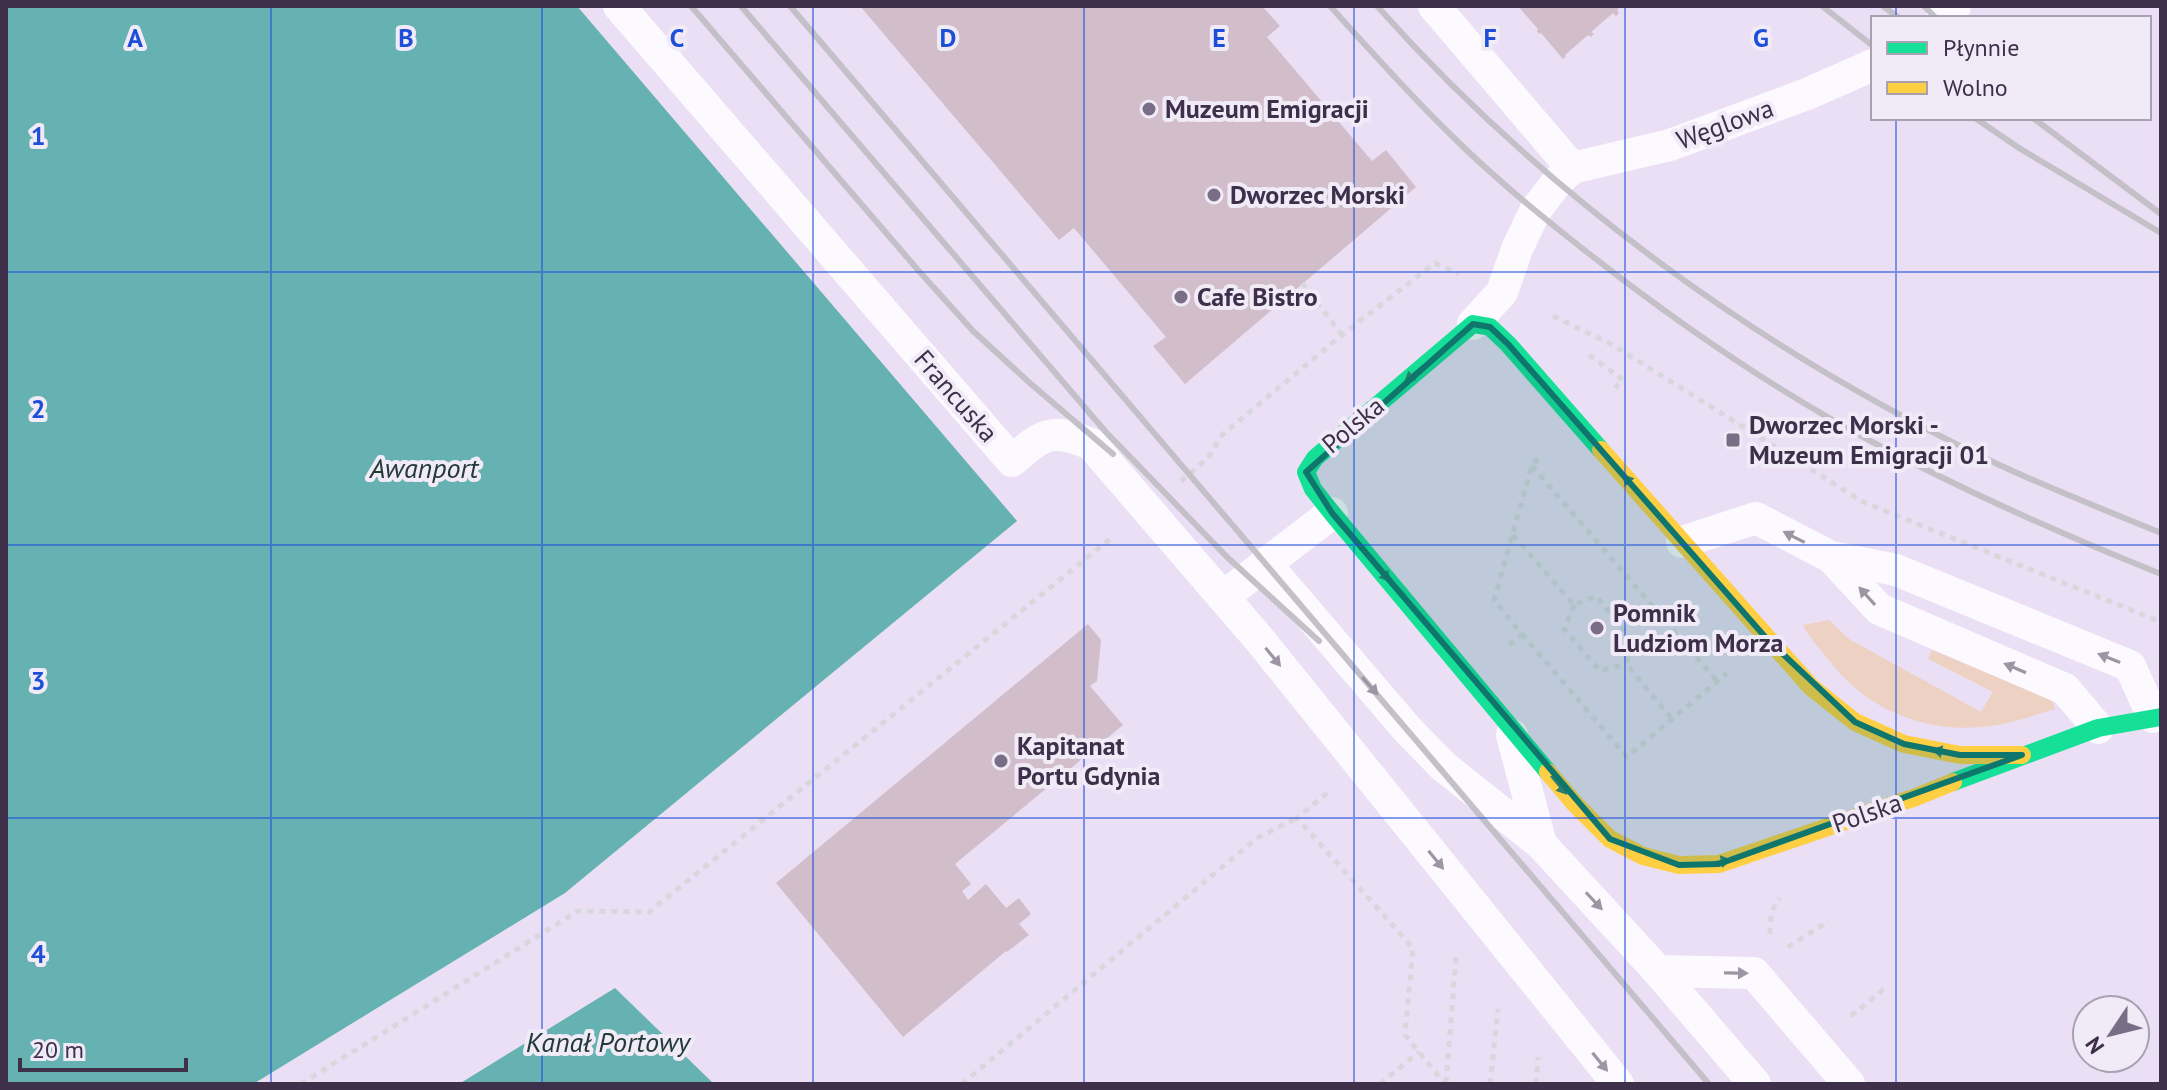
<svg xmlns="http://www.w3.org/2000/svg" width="2167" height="1090" font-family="'PT Sans',sans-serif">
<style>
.green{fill:#edd1c2}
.water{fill:#66b2b3}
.building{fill:#d2becb}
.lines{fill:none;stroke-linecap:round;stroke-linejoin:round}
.path{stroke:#d9d6dc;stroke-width:5;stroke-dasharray:6 6;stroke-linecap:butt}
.lane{stroke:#fcfafe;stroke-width:32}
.fast{stroke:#16e098;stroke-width:18}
.slow{stroke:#ffcf43;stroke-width:18}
.rail{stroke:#c4c0c7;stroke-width:6}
.oneway{fill:#2c7f6d}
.oneway2{fill:#9d95a4}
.marked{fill:#0f766e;fill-opacity:0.2;stroke:#0f766e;stroke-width:6;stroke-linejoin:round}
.grid{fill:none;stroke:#1d4ed8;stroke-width:2;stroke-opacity:0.55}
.poi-dot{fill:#7a6d86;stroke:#f1eaf7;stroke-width:3}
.labels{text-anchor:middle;stroke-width:8;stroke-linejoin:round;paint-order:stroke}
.poi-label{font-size:26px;font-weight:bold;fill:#3e304a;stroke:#f1eaf7;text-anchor:start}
.street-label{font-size:26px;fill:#3e304a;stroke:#f1eaf7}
.water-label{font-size:28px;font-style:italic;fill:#223a38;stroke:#f1eaf7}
.grid-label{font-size:26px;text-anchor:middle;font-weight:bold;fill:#1d4ed8;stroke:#f1eaf7;stroke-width:8;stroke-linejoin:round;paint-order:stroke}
</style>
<rect width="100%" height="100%" fill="#eadff5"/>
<path class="green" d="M1829 620 1849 639 1981 712 1993 692 1928 659 1932 650 2052 700 2055 709C2035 715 2015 722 1996 725 1933 736 1871 713 1832 664 1822 651 1810 639 1803 625Z"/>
<g class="water">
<path d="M6 6H577L1017 521 565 893 253 1084H6Z"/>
<path d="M615 988 714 1084H459Z"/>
</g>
<g class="building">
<path d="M860 6H1262L1280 26 1267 37 1372 161 1386 150 1416 187 1185 384 1153 346 1166 337 1074 228 1059 240Z"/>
<path d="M1518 6H1621L1617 10 1619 13 1616 16 1613 13 1591 32 1594 34 1591 37 1588 35 1565 55 1566 56 1563 59 1541 33 1539 34 1537 31 1538 29Z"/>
<path d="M1088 624 1101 640 1097 681 1090 686 1123 725 955 864 971 884 962 891 968 900 986 884 1006 908 1019 898 1031 914 1019 924 1029 935 1007 952 1006 951 903 1037 776 883Z"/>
</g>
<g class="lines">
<g class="path">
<path d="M1302 283 1342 335"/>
<path d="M1553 316 1611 344 1863 502 2161 622"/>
<path d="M1589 355 1623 380 1615 388"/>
<path d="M1532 466 1717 681"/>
<path d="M1181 481 1208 458 1222 435 1342 335 1435 263 1459 274"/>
<path d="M1513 535 1574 605 1596 596 1634 642 1626 664 1672 719"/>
<path d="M1574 605 1564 629 1600 671 1626 664"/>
<path d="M1522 634 1627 757 1727 673"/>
<path d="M1509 645 1522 634 1494 600 1532 465 1540 457"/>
<path d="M1327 793 1297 818 1413 948 1405 1035 1445 1084"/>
<path d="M1770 934C1770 920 1771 909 1780 898"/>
<path d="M1788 947 1829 921"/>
<path d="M1851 1016 1885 988"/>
<path d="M1446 1083 1456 957"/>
<path d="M301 1084 578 911 649 912 1114 536"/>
<path d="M962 1084 1257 838 1297 818"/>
<path d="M1380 1084 1419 1052"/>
<path d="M1490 1084 1498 1009"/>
<path d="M1536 1084 1538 1057"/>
</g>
<g class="lane">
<path d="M619 6 1012 461C1043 434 1051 427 1091 444L1259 639 1618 1084"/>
<path d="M1434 6 1572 168"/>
<path d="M1942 18 1955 6"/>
<path d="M1473 324 1502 292 1517 249 1535 211 1558 181 1572 168 1670 145 1807 94 1873 65"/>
<path d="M1682 542 1756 518 1831 557 1896 570 2130 666 2153 717"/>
<path d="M1831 557 1879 609 2065 689 2098 728"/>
<path d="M1265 563 1407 729 1443 766 1541 844 1658 971 1755 1084"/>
<path d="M1223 597 1332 513"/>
<path d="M1512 735 1541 844"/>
<path d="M1658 971 1754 973 1849 1084"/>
</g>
<g class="fast">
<path d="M1548 772 1332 513 1313 489 1306 472 1315 458 1473 324 1490 327 1508 344 1601 450"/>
<path d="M1953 782 2098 728 2161 717"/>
</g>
<g class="slow">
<path d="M1601 450 1811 687 1855 722 1904 744 1960 755H2022"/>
<path d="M1548 772 1575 804 1610 839 1643 856 1679 865 1719 864 1916 797 1953 782"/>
</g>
<g class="rail">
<path d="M691 6 918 270 973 331 1031 384 1113 454"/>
<path d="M741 6 1105 431 1226 556 1319 641"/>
<path d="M790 6 1709 1084"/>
<path d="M1330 6C1369 49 1408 93 1450 134 1491 175 1537 213 1583 249 1676 322 1775 391 1880 446 1971 494 2066 536 2161 574"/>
<path d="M1377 6C1547 197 1762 352 1993 462 2048 488 2105 510 2161 533"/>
<path d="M1822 6 1873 46"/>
<path d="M1883 6 1899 18"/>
<path d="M1924 6 1936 18"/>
<path d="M1975 118 2019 148 2161 233"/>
<path d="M2033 118 2161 214"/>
</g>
</g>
<defs><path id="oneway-solid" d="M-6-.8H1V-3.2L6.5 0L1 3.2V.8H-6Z" transform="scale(2)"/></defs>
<g class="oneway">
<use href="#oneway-solid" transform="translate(1414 374) rotate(140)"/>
<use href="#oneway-solid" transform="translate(1631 484) rotate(-131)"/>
<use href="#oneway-solid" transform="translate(1382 572) rotate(50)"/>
<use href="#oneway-solid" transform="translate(1944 752) rotate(-169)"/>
<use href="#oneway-solid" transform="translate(1559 785) rotate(50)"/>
<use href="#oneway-solid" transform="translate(1719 862) rotate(-11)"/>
</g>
<g class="oneway2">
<use href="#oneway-solid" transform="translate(1794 537) rotate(-153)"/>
<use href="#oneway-solid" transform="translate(1867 596) rotate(-132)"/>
<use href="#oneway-solid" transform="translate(1273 657) rotate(51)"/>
<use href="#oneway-solid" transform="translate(2109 658) rotate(-158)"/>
<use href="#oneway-solid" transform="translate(2015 668) rotate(-157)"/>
<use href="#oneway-solid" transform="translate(1370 686) rotate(49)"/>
<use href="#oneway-solid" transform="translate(1436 860) rotate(51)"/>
<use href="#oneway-solid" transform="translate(1594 901) rotate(47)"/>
<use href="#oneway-solid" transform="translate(1736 973) rotate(1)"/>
<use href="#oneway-solid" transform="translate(1600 1062) rotate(51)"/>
</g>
<path class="marked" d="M1473 324 1490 327 1508 344 1767 639 1855 722 1904 744 1960 755H2022L1719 864 1679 865 1610 839 1332 513 1306 472Z"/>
<path class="grid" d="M271 6V1084M542 6V1084M813 6V1084M1084 6V1084M1354 6V1084M1625 6V1084M1896 6V18M1896 118V1084M6 272H2161M6 545H2161M6 818H2161"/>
<g class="poi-dot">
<circle cx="1149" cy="109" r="8"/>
<circle cx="1214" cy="195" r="8"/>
<circle cx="1181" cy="297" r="8"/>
<rect x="1725" y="432" width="16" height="16" rx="4"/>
<circle cx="1597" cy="628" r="8"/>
<circle cx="1001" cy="761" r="8"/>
</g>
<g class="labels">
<g class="poi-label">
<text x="1165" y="118">Muzeum Emigracji</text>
<text x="1230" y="204">Dworzec Morski</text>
<text x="1197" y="306">Cafe Bistro</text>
<text x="1749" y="434">Dworzec Morski -<tspan x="1749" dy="30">Muzeum Emigracji 01</tspan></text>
<text x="1613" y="622">Pomnik<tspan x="1613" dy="30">Ludziom Morza</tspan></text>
<text x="1017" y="755">Kapitanat<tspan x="1017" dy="30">Portu Gdynia</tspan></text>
</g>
<g class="street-label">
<text transform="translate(1725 124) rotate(-20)" y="9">Węglowa</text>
<text transform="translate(956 396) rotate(49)" y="9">Francuska</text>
<text transform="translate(1353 425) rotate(-40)" y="9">Polska</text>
<text transform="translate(1867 813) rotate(-19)" y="9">Polska</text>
</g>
<g class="water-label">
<text x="424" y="478">Awanport</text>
<text x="608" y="1052">Kanał Portowy</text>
</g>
</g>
<g class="grid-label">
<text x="135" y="47">A</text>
<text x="406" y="47">B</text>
<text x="677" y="47">C</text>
<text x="948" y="47">D</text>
<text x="1219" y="47">E</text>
<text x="1490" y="47">F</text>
<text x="1761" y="47">G</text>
<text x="38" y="145">1</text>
<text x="38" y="418">2</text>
<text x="38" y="690">3</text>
<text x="38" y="963">4</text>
</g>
<rect width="2167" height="1090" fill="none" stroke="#3e304a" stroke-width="16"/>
<rect x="1871" y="16" width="280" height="104" fill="#f1eaf7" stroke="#a9a0b2" stroke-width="2"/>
<rect x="1887" y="42" width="40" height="12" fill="#16e098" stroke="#a9a0b2" stroke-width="2"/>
<text x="1943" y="56" font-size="24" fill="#3e304a">Płynnie</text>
<rect x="1887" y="82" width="40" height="12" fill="#ffcf43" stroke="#a9a0b2" stroke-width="2"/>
<text x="1943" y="96" font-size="24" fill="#3e304a">Wolno</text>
<g transform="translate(2111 1034) rotate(235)"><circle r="38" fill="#f1eaf7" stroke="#a9a0b2" stroke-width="2"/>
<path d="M0-6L14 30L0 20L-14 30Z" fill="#7a6d86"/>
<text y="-12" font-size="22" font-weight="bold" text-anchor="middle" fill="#3e304a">N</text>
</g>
<path d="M20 1058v12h166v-12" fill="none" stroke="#3e304a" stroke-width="4"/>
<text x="32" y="1058" font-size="24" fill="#3e304a" stroke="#f1eaf7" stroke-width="6" paint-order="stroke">20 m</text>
</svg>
